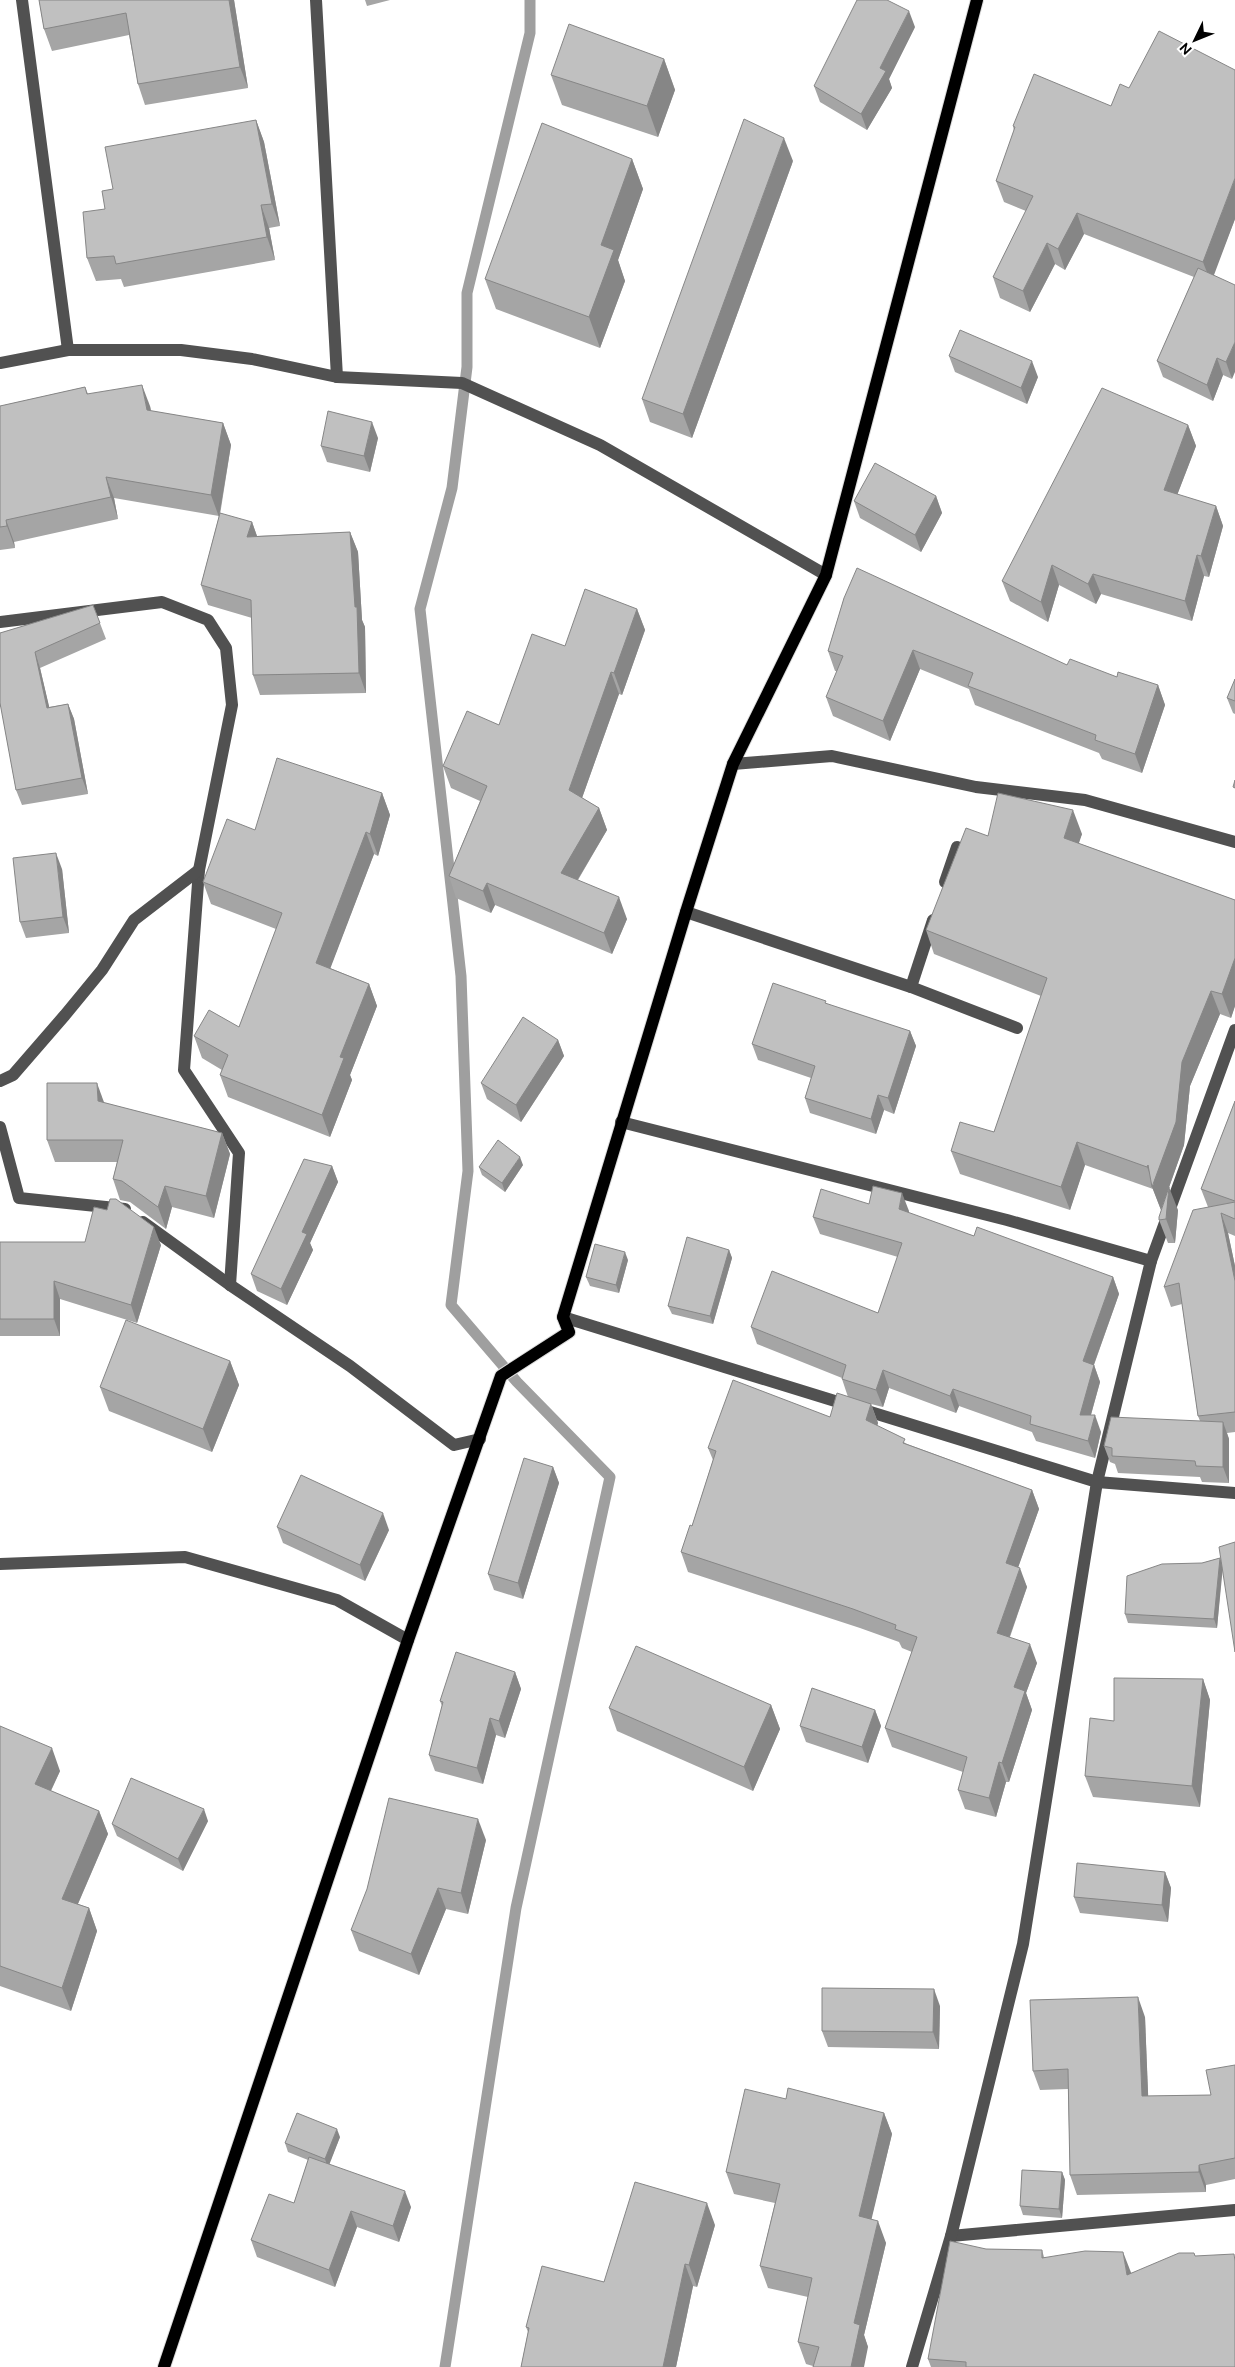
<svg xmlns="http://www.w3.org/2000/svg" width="1235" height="2367" font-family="Ubuntu,sans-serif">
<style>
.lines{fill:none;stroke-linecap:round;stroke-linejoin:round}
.stream{stroke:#9f9f9f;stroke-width:11}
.major-casing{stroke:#dbdbdb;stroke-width:14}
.minor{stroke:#515151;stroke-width:12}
.major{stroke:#000;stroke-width:12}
.wall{fill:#a5a5a5}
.shaded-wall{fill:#868686}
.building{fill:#c0c0c0;stroke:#868686}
</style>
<rect width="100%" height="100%" fill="#fff"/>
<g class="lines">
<path class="stream" d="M445 2367 516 1908 610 1477 517 1382 451 1305 468 1171 461 976 420 609 452 488 467 367V293L530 33V0"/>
<g class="major-casing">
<path id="major" d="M164 2367 408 1640 501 1376 569 1332 563 1317 686 912 733 764 826 575 977 0"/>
</g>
<g class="minor">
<path d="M22 0 68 350"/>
<path d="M316 0 337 377"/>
<path d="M0 363 68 350H181L252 359 337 377 462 383 600 445 826 575"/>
<path d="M0 622 162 602 208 620 226 648 232 705 199 870 184 1070 239 1153 230 1285"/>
<path d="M733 764 832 756 976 787 1085 800 1235 842"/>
<path d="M945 882 957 847"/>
<path d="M686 912 911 987 1017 1028"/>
<path d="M911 987 933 920"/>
<path d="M0 1081 13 1075 65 1015 102 970 134 920 199 870"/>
<path d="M621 1122 1007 1220 1151 1261"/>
<path d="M0 1127 19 1198 125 1209"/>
<path d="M143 1222 230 1285 350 1366 454 1445 480 1439"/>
<path d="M563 1317 1097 1482 1235 1493"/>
<path d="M0 1564 185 1557 337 1600 408 1640"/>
<path d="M951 2236 1235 2210"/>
<path d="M912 2367 951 2236 1023 1944 1097 1482 1151 1261 1235 1030"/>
</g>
<use href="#major" class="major"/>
</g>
<g class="wall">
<path d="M39 0H234L248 88 145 105 138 84 129 35 52 51 44 29Z"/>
<path d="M365 0H390L367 6Z"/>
<path d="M915 27 889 79 892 88 867 130 820 102 814 86Z"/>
<path d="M664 59 675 90 658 137 562 105 551 75Z"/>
<path d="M256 120 264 142 280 226 269 228 275 260 124 287 121 279 96 281 87 258 113 189Z"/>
<path d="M1013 126 1235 219 1213 275 1232 379 1223 375 1213 401 1163 377 1157 361 1194 277 1084 234 1065 270 1055 264 1030 312 1000 298 993 277 1026 211 1004 202 996 181 1014 131Z"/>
<path d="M632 159 643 189 618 260 625 281 600 348 496 309 485 279Z"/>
<path d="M793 161 692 438 650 422 642 399Z"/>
<path d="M949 356 1038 377 1027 404 955 372Z"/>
<path d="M85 387 88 394 150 406 151 411 223 423 231 445 220 515 252 522 257 536 350 532 358 552 362 620 365 627 366 693 260 695 253 675 252 618 208 605 201 585 219 516 114 498 118 519 14 542 15 548 0 550V406Z"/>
<path d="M1188 425 1196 446 1177 495 1216 506 1223 526 1209 577 1204 576 1192 621 1101 594 1096 604 1059 585 1048 622 1010 601 1002 581Z"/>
<path d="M378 438 370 472 327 462 321 446Z"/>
<path d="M936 496 942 513 921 552 860 518 854 501Z"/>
<path d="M844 598 1067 665 1117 677 1158 685 1165 705 1142 773 1102 759 1099 753 975 705 969 689 920 669 890 741 833 716 826 697 837 671H835L828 651Z"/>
<path d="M93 605 106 639 40 668 49 707 68 704 74 719 88 794 22 805 16 790 1 707H0V633Z"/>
<path d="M637 609 645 630 622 695 619 694 582 798 599 808 607 830 578 880 627 919 612 954 495 905 491 913 456 898 449 876 480 801 451 788 443 766 499 725 565 646Z"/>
<path d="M1235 679V714L1233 713 1227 698Z"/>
<path d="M382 793 390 815 378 856 374 854 330 968 369 984 377 1006 350 1075 352 1080 330 1137 228 1097 220 1075 222 1070 202 1058 194 1036 239 1027 276 929 211 904 203 882 255 830Z"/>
<path d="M1082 834 1078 843 1235 900V1006L1231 1018 1220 1014 1190 1086 1184 1145 1161 1210 1153 1189 1085 1165 1070 1210 960 1174 951 1151 994 1132 1041 996 934 954 926 930 988 836Z"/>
<path d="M62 869 69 933 26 938 20 922Z"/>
<path d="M826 1004 910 1031 916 1046 894 1114 884 1110 876 1134 810 1113 805 1098 811 1078 758 1060 752 1044Z"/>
<path d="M558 1040 564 1056 521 1122 487 1099 481 1083Z"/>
<path d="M1235 1101V1236L1228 1233 1235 1266V1432L1227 1433 1229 1439V1483L1202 1482 1200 1477 1118 1473 1115 1464 1110 1462 1104 1446 1200 1421 1198 1416 1182 1304 1171 1307 1164 1287 1208 1207 1201 1189Z"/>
<path d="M105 1103 222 1133 230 1154 214 1218 172 1207 166 1229 130 1202 120 1200 113 1179 117 1162H55L47 1140Z"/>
<path d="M523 1165 505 1192 482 1175 479 1167Z"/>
<path d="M332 1166 338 1182 310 1243 313 1250 287 1305 257 1291 251 1274Z"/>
<path d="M869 1204 909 1211 908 1213 974 1236 1113 1277 1119 1294 1094 1365 1100 1382 1091 1415 1101 1432 1095 1458 1036 1441 1032 1432 959 1406 956 1413 889 1388 883 1407 871 1404 878 1423 877 1426 907 1444 1032 1490 1039 1509 1018 1567 1027 1587 1010 1637 1037 1663 1026 1693 1032 1710 1009 1782H1006L996 1817 965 1809 958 1790 963 1772 892 1747 885 1728 912 1652 902 1648 899 1642 860 1628 688 1572 681 1552 692 1526 713 1460 708 1448 830 1417 848 1397 842 1379V1378L757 1344 751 1327 878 1313 898 1257 820 1234 813 1217Z"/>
<path d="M1178 1210 1175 1243H1168L1159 1220Z"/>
<path d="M0 1242 161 1245 137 1323 60 1299V1336H0Z"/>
<path d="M729 1250 732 1258 713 1324 672 1314 668 1306Z"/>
<path d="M628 1260 619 1293 590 1286 586 1277Z"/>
<path d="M230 1361 239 1385 212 1452 109 1411 100 1387Z"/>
<path d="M553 1467 559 1483 523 1599 494 1590 488 1574Z"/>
<path d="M277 1527 389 1530 365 1581 283 1543Z"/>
<path d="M1220 1558 1222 1570 1217 1628 1128 1623 1125 1614 1202 1563Z"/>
<path d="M515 1672 521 1689 505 1738 496 1735 483 1784 435 1771 429 1755 442 1706 440 1701Z"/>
<path d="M1203 1679 1210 1700 1200 1807 1093 1797 1085 1776Z"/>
<path d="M771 1705 780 1729 753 1791 617 1731 609 1708Z"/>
<path d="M875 1710 881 1726 868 1763 806 1742 800 1726Z"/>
<path d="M0 1726 60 1771 51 1791 99 1811 108 1834 78 1904 89 1908 97 1931 71 2011 0 1986Z"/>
<path d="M208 1821 183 1871 117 1836 112 1824Z"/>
<path d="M486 1840 468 1914 446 1909 419 1975 359 1951 351 1930Z"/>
<path d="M1165 1872 1171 1888 1168 1922 1080 1913 1074 1897Z"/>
<path d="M940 2006 939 2049 828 2047 822 2031Z"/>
<path d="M1145 2017 1148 2096 1211 2095 1235 2065V2179L1206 2185V2192L1077 2195 1070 2175 1068 2089 1040 2090 1033 2071Z"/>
<path d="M786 2099 884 2113 892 2134 871 2219 886 2243 864 2335 868 2347 813 2366 806 2364 798 2342 808 2297 768 2288 760 2266 775 2203 734 2194 726 2172Z"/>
<path d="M340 2137 329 2164 411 2207 399 2242 357 2227 335 2287 257 2257 251 2240 294 2203 308 2160 288 2152 285 2143Z"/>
<path d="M1062 2172 1065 2180 1062 2218 1023 2215 1020 2206Z"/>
<path d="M715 2225 697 2287 693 2286 676 2367H521L528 2332 526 2327 604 2282Z"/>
<path d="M986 2249 1042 2250 1044 2257 1131 2273 1195 2256 1235 2367H931L928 2359Z"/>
</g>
<g class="shaded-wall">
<path d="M229 0H234L248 88 240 67Z"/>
<path d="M909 11 915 27 889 79 892 88 867 130 861 114 880 68Z"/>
<path d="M664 59 675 90 658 137 647 106Z"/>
<path d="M256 120 264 142 280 226 272 204Z"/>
<path d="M784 138 793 161 692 438 683 414Z"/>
<path d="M632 159 643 189 618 260 625 281 600 348 589 317 601 245Z"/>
<path d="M1235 178V219L1211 283 1203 262Z"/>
<path d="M261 205 269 228 275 260 267 237Z"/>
<path d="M1077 213 1084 234 1065 270 1058 249Z"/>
<path d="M1047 243 1055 264 1030 312 1023 291Z"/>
<path d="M1235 342V372L1232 379 1226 362Z"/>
<path d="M1217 358 1223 375 1213 401 1207 385Z"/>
<path d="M1032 361 1038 377 1027 404 1021 388Z"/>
<path d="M142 385 150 406 155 432 147 410Z"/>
<path d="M372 422 378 438 370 472 364 456Z"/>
<path d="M223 423 231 445 219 517 211 495Z"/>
<path d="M1188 425 1196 446 1171 511 1164 490Z"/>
<path d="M106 477 114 498 118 519 111 497Z"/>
<path d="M936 496 942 513 921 552 915 535Z"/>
<path d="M1216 506 1223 526 1209 577 1201 556Z"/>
<path d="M6 520 14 542 15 548 7 526Z"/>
<path d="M252 522 259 542 247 537Z"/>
<path d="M350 532 358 552 362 620 365 627 366 693 359 673Z"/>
<path d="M1197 555 1204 576 1192 621 1185 601Z"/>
<path d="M1052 565 1059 585 1048 622 1041 602Z"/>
<path d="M1093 574 1101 594 1096 604 1088 584Z"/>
<path d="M637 609 645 630 622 695 614 673Z"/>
<path d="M913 650 920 669 890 741 883 721Z"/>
<path d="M35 652 40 668 53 723 47 708Z"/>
<path d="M611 672 619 694 577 812 569 790Z"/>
<path d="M1158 685 1165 705 1142 773 1135 754Z"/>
<path d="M68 704 74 719 88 794 82 778Z"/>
<path d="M382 793 390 815 378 856 370 834Z"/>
<path d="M599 808 607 830 569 894 561 873Z"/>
<path d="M1073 810 1082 834 1073 861 1064 838Z"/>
<path d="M366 832 374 854 324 985 316 963Z"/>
<path d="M56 853 62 869 69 933 63 917Z"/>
<path d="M487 883 495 905 491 913 483 891Z"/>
<path d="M619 897 627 919 612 954 604 933Z"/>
<path d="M1235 958V1006L1231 1018 1222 994Z"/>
<path d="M369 984 377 1006 350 1075 352 1080 330 1137 322 1115 340 1057Z"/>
<path d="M1211 991 1220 1014 1190 1086 1184 1145 1161 1210 1152 1187 1154 1184 1147 1167 1182 1062Z"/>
<path d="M910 1031 916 1046 894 1114 888 1098Z"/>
<path d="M558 1040 564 1056 521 1122 516 1105Z"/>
<path d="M97 1083 105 1105 98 1101Z"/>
<path d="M878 1095 884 1110 876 1134 871 1119Z"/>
<path d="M222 1133 230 1154 214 1218 206 1196Z"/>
<path d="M1077 1142 1085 1165 1070 1210 1061 1187Z"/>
<path d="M520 1157 523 1165 505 1192 502 1183Z"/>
<path d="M332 1166 338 1182 310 1243 313 1250 287 1305 281 1289 302 1232Z"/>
<path d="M165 1186 172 1207 166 1229 158 1207Z"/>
<path d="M1169 1187 1178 1210 1175 1243 1166 1219Z"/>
<path d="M902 1193 909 1211 905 1226 899 1209Z"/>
<path d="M1221 1213 1228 1233 1235 1266V1281Z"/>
<path d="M154 1227 161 1245 137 1323 131 1305Z"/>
<path d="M729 1250 732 1258 713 1324 710 1316Z"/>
<path d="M625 1252 628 1260 619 1293 616 1285Z"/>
<path d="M1113 1277 1119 1294 1089 1378 1083 1361Z"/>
<path d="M54 1281 60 1299V1336L54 1319Z"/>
<path d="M230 1361 239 1385 212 1452 203 1429Z"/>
<path d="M1094 1365 1100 1382 1086 1432 1080 1415Z"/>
<path d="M883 1370 889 1388 883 1407 876 1390Z"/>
<path d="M953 1389 959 1406 956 1413 950 1396Z"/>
<path d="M871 1404 878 1423 873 1439 866 1420Z"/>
<path d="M1095 1415 1101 1432 1095 1458 1088 1441Z"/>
<path d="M1223 1422 1229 1439V1483L1223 1467Z"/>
<path d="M553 1467 559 1483 523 1599 518 1583Z"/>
<path d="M1032 1490 1039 1509 1013 1582 1006 1563Z"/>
<path d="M383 1513 389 1530 365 1581 360 1565Z"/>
<path d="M1220 1558 1223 1566 1217 1628 1214 1619Z"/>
<path d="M1020 1568 1027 1587 1004 1652 997 1633Z"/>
<path d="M1030 1644 1037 1663 1026 1693 1032 1710 1009 1782 1002 1763 1014 1687Z"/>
<path d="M515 1672 521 1689 505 1738 499 1721Z"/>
<path d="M1203 1679 1210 1700 1200 1807 1192 1786Z"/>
<path d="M771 1705 780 1729 753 1791 744 1767Z"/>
<path d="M875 1710 881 1726 868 1763 862 1747Z"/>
<path d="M490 1718 496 1735 483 1784 477 1768Z"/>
<path d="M52 1748 60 1771 43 1807 35 1784Z"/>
<path d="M999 1762 1006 1782 996 1817 989 1798Z"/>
<path d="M204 1809 208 1821 183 1871 178 1859Z"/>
<path d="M99 1811 108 1834 70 1922 62 1899Z"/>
<path d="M478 1819 486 1840 468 1914 461 1893Z"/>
<path d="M1165 1872 1171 1888 1168 1922 1162 1905Z"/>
<path d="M438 1888 446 1909 419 1975 411 1954Z"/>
<path d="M89 1908 97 1931 71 2011 62 1988Z"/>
<path d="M934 1989 940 2006 939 2049 933 2032Z"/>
<path d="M1138 1997 1145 2017 1149 2116 1142 2096Z"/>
<path d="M884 2113 892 2134 867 2238 859 2216Z"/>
<path d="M337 2129 340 2137 328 2168 325 2159Z"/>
<path d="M1199 2165 1206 2185V2192L1199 2172Z"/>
<path d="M1062 2172 1065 2180 1062 2218 1059 2209Z"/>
<path d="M405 2191 411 2207 399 2242 393 2226Z"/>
<path d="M707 2203 715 2225 697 2287 689 2265Z"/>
<path d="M351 2211 357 2227 335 2287 329 2270Z"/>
<path d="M878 2221 886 2243 864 2335 868 2347 864 2367H851L854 2323Z"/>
<path d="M1123 2252 1132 2275H1127Z"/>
<path d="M685 2264 693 2286 676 2367H663Z"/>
</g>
<g class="building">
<path d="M39 0H229L240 67 138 84 126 13 44 29Z"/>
<path d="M857 0H887L909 11 880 68 886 71 861 114 814 86Z"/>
<path d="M569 24 664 59 647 106 551 75Z"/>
<path d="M1159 31 1235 70V178L1203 262 1077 213 1058 249 1047 243 1023 291 993 277 1033 196 996 181 1015 127 1013 126 1034 74 1111 106 1120 84 1129 88Z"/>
<path d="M744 119 784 138 683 414 642 399Z"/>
<path d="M256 120 272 204 261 205 267 237 116 264 114 256 87 258 83 212 105 209 102 191 113 189 105 147Z"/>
<path d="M542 123 632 159 601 245 614 250 589 317 485 279Z"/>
<path d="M1198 268 1235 285V342L1226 362 1217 358 1207 385 1157 361Z"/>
<path d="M960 330 1032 361 1021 388 949 356Z"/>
<path d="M142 385 147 410 223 423 211 495 106 477 111 497 6 520 7 526 0 527V406L85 387 87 394Z"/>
<path d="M1102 388 1188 425 1164 490 1216 506 1201 556 1197 555 1185 601 1093 574 1088 584 1052 565 1041 602 1002 581Z"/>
<path d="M328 411 372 422 364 456 321 446Z"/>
<path d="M875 463 936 496 915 535 854 501Z"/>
<path d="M220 513 252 522 247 537 350 532 355 607H357L359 673 253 675 251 600 201 585Z"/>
<path d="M857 568 1067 665 1070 659 1117 677 1118 672 1158 685 1135 754 1095 740 1096 735 968 686 973 673 913 650 883 721 826 697 843 656 828 651 844 598Z"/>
<path d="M585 589 637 609 614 673 611 672 569 790 599 808 561 873 619 897 604 933 487 883 483 891 449 876 487 786 443 766 467 711 499 725 532 634 565 646Z"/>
<path d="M93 605 100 623 35 652 47 708 68 704 82 778 16 790 0 703V633Z"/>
<path d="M1235 679V701L1227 698Z"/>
<path d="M277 758 382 793 370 834 366 832 316 963 369 984 340 1057 344 1058 322 1115 220 1075 228 1055 194 1036 209 1010 239 1027 282 913 203 882 227 819 255 830Z"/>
<path d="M1235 780V788L1233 787Z"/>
<path d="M998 793 1073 810 1064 838 1235 900V958L1222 994 1211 991 1182 1062 1176 1122 1152 1187 1148 1165 1147 1167 1077 1142 1061 1187 951 1151 960 1122 994 1132 1047 978 926 930 966 828 988 836Z"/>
<path d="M56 853 63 917 20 922 13 858Z"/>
<path d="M773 983 826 1001 825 1003 910 1031 888 1098 878 1095 871 1119 805 1098 815 1066 752 1044Z"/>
<path d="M523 1017 558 1040 516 1105 481 1083Z"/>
<path d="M47 1083H97L98 1101 222 1133 206 1196 165 1186 158 1207 122 1181 113 1179 123 1140H47Z"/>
<path d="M1235 1101V1201L1201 1189Z"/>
<path d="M498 1140 520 1157 502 1183 479 1167Z"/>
<path d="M304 1159 332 1166 302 1232 307 1234 281 1289 251 1274Z"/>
<path d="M873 1186 902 1193 899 1209 974 1236 977 1227 1113 1277 1083 1361 1094 1365 1080 1415H1095L1088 1441 1030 1424 1031 1416 953 1389 950 1396 883 1370 876 1390 842 1379 846 1365 751 1327 772 1271 878 1313 902 1243 813 1217 821 1189 869 1204Z"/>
<path d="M1169 1187 1166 1219 1159 1220V1217Z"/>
<path d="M110 1199H116L154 1227 131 1305 54 1281V1319H0V1242H85L94 1207 107 1210Z"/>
<path d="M1235 1202V1219L1221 1213 1235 1281V1412L1198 1416 1179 1283 1164 1287 1193 1210Z"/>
<path d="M687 1237 729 1250 710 1316 668 1306Z"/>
<path d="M595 1244 625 1252 616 1285 586 1277Z"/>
<path d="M126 1320 230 1361 203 1429 100 1387Z"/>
<path d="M733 1380 830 1417 837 1393 871 1404 866 1420 905 1439 903 1443 1032 1490 1006 1563 1020 1568 997 1633 1030 1644 1014 1687 1025 1691 1002 1763 999 1762 989 1798 958 1790 967 1757 885 1728 917 1637 895 1629 896 1625 853 1609 681 1552 690 1525 692 1526 716 1451 708 1448Z"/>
<path d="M1111 1417 1223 1422V1467L1196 1466 1195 1461 1112 1456V1448L1104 1446Z"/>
<path d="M524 1458 553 1467 518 1583 488 1574Z"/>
<path d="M301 1475 383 1513 360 1565 277 1527Z"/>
<path d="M1235 1542V1652L1219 1547Z"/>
<path d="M1220 1558 1214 1619 1125 1614 1127 1576 1162 1564 1202 1563Z"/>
<path d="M636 1646 771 1705 744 1767 609 1708Z"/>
<path d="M456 1652 515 1672 499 1721 490 1718 477 1768 429 1755 443 1702 440 1701Z"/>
<path d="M1114 1678 1203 1679 1192 1786 1085 1776 1090 1718 1114 1721Z"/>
<path d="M812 1688 875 1710 862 1747 800 1726Z"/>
<path d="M0 1726 52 1748 35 1784 99 1811 62 1899 89 1908 62 1988 0 1966Z"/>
<path d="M131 1778 204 1809 178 1859 112 1824Z"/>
<path d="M389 1798 478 1819 461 1893 438 1888 411 1954 351 1930 367 1889Z"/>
<path d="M1077 1863 1165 1872 1162 1905 1074 1897Z"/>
<path d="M822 1988 934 1989 933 2032 822 2031Z"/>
<path d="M1138 1997 1142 2096 1211 2095 1206 2070 1235 2065V2158L1199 2165V2172L1070 2175 1068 2069 1033 2071 1030 2000Z"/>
<path d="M788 2088 884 2113 859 2216 878 2221 854 2323 860 2325 851 2367H813L819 2347 798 2342 812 2278 760 2266 780 2184 726 2172 745 2089 786 2099Z"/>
<path d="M297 2113 337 2129 325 2159 285 2143Z"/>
<path d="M309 2157 405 2191 393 2226 351 2211 329 2270 251 2240 269 2194 294 2203Z"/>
<path d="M1022 2170 1062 2172 1059 2209 1020 2206Z"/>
<path d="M635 2182 707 2203 689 2265 685 2264 663 2367H521L529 2328 526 2327 542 2266 604 2282Z"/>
<path d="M950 2241 986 2249 1042 2250V2258L1085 2251 1123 2252 1127 2275 1179 2253H1194L1195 2256 1234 2254 1235 2261V2367H966V2362L928 2359Z"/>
</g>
<g transform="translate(1195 40) rotate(227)" stroke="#ffffff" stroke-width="4" paint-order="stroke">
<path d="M0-4L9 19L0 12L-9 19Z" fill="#000000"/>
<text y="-8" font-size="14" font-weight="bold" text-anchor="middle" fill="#000000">N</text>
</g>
</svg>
